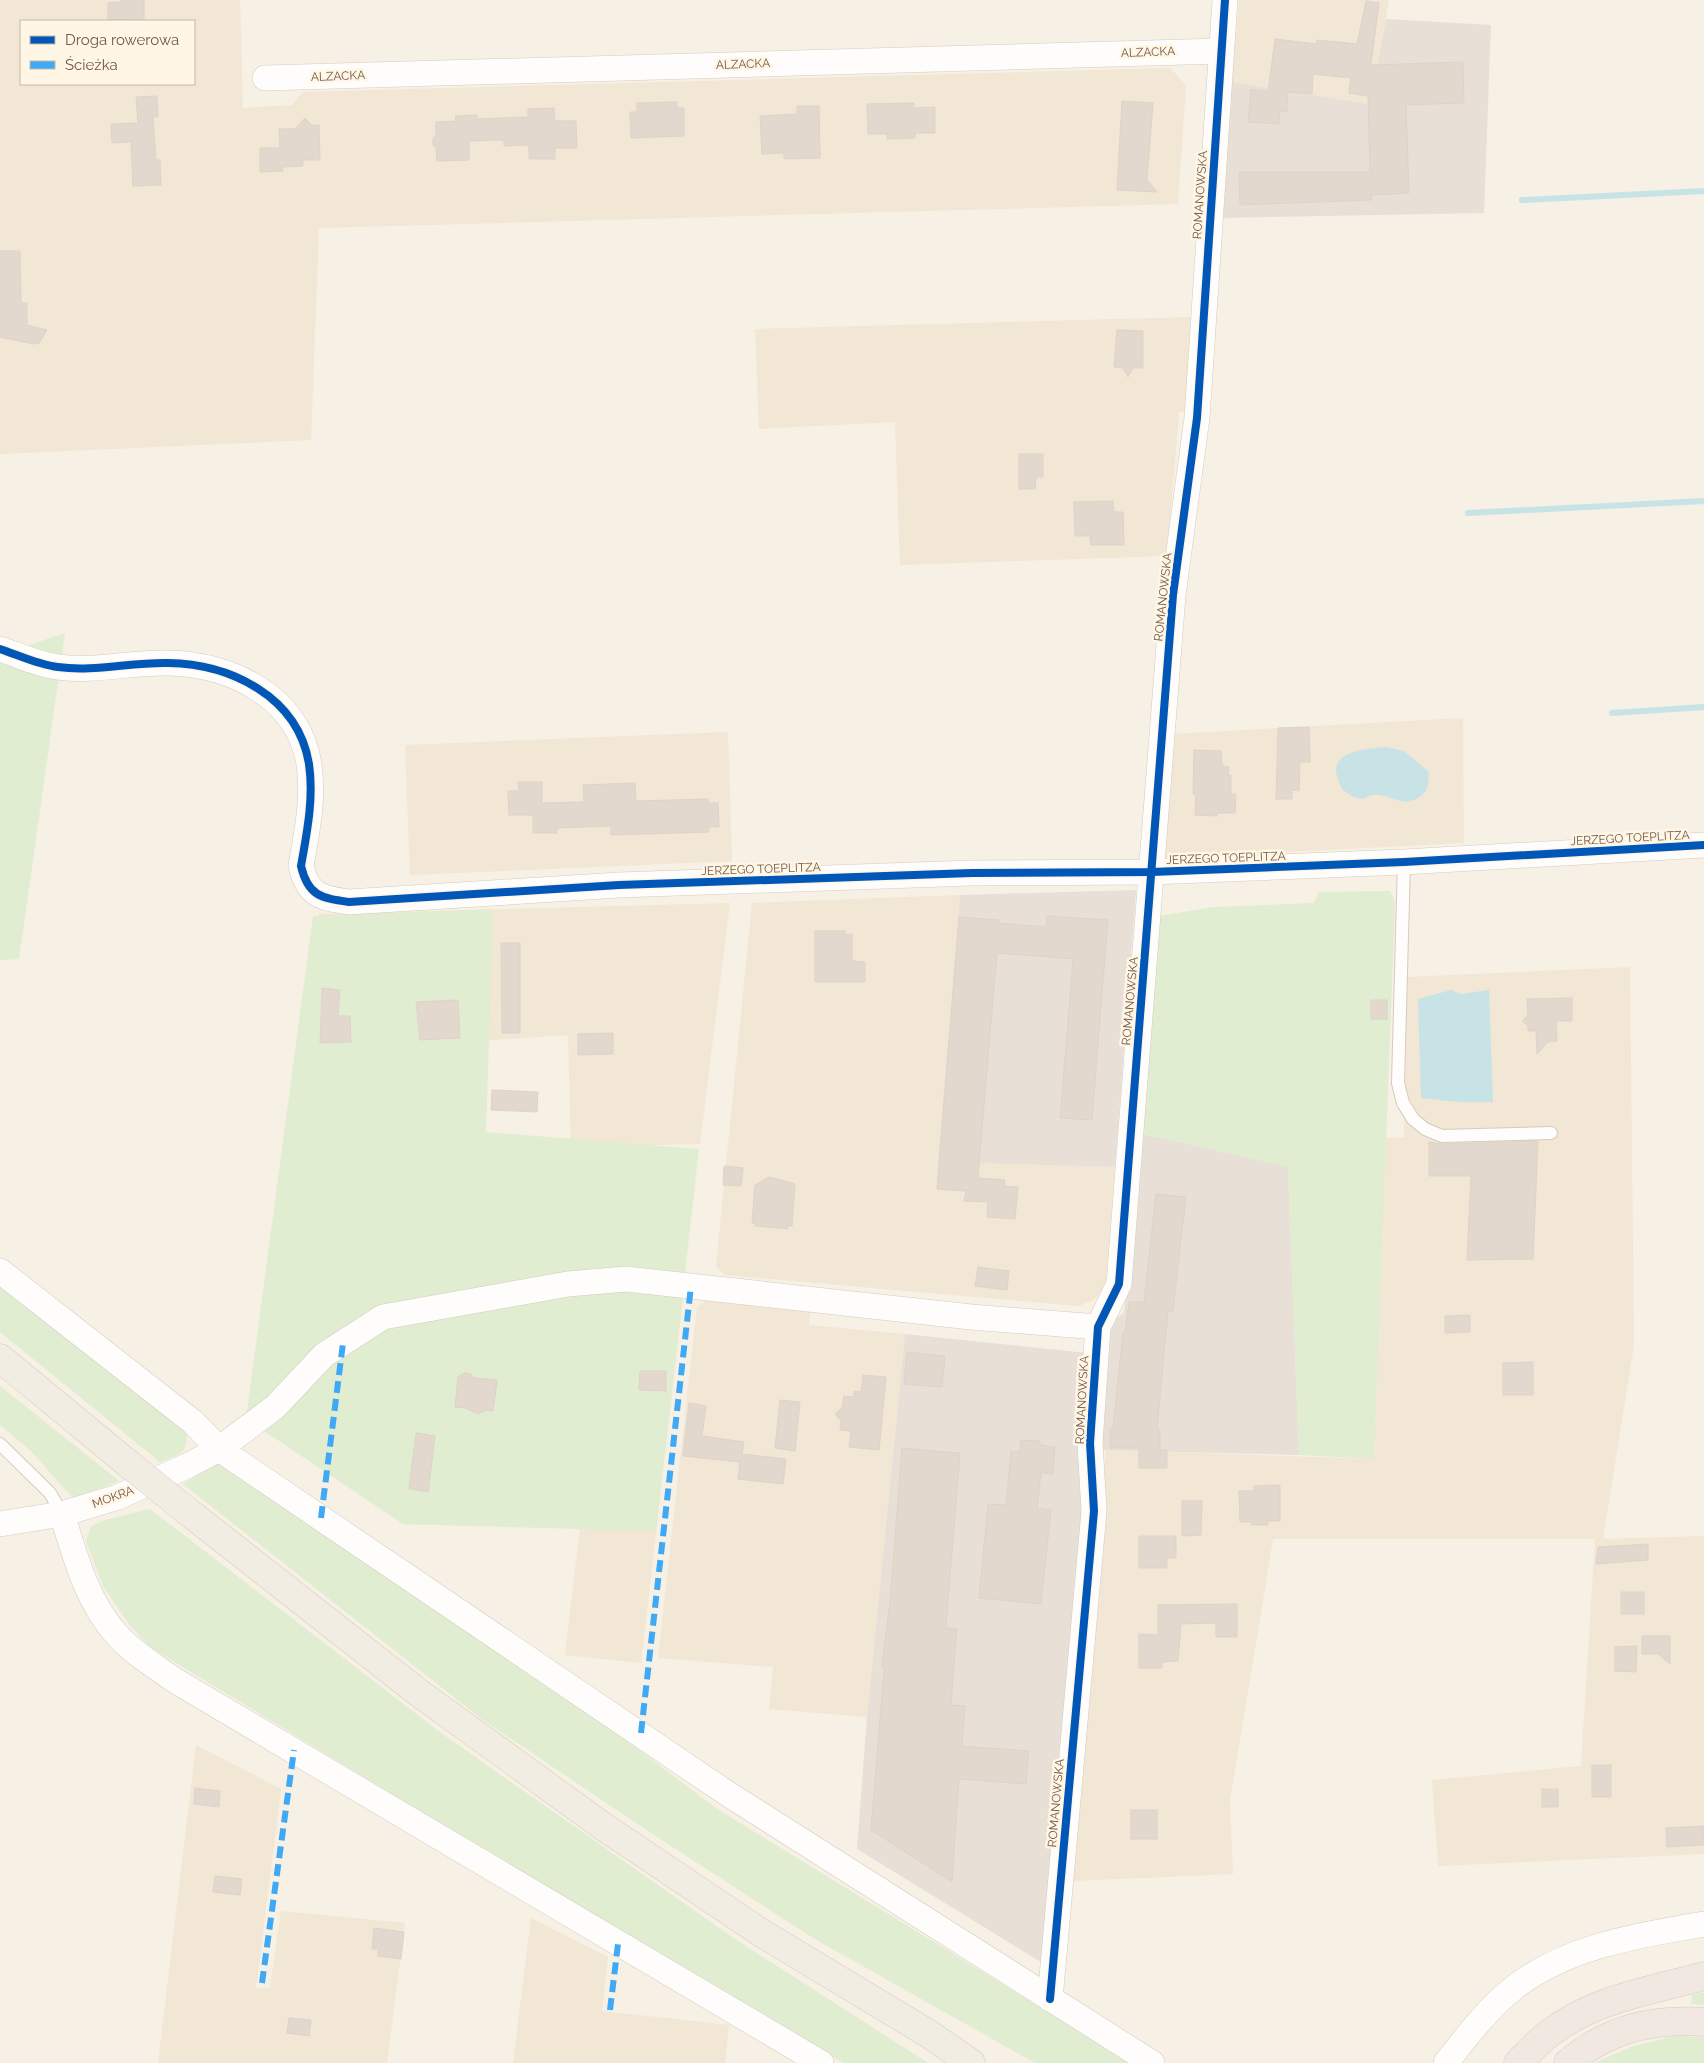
<svg xmlns="http://www.w3.org/2000/svg" width="1704" height="2063" font-family="Raleway,sans-serif">
<style>
.residential{fill:#f2e6d5;fill-rule:evenodd}
.industrial{fill:#e8e0d7}
.green{fill:#e0edd0}
.water{fill:#c7e3e6}
.lines{fill:none;stroke-linecap:round;stroke-linejoin:round}
.stream{stroke:#c7e3e6;stroke-width:6}
.building{fill:#e2d8cd;stroke:#ded3c8}
.service-casing{stroke:#d5cbc1;stroke-width:14}
.minor-casing{stroke:#d5cbc1;stroke-width:26}
.primary-casing{stroke:#d5cbc3;stroke-width:29}
.motorway-casing{stroke:#d5cbc3;stroke-width:29}
.service{stroke:#fefdfb;stroke-width:12}
.minor{stroke:#fefdfb;stroke-width:25}
.primary{stroke:#f2ede2;stroke-width:28}
.motorway{stroke:#f1e8e2;stroke-width:28}
.primary-bridge-casing{stroke:#d5cbc3;stroke-width:29;stroke-linecap:butt}
.primary-bridge{stroke:#f2ede2;stroke-width:28}
.quiet{stroke:#3fa9f5;stroke-width:6;stroke-dasharray:12 6;stroke-linecap:butt}
.cycleway-casing{stroke:#fff6e5;stroke-width:11}
.cycleway{stroke:#0057b8;stroke-width:8}
.labels{text-anchor:middle;stroke-width:5;stroke-linejoin:round;paint-order:stroke}
.street-label{font-size:12px;fill:#735846;stroke:#fff6e5}
</style>
<rect width="100%" height="100%" fill="#f6f0e5"/>
<g class="residential">
<path d="M0 0H240L243 108 292 105 303 92 1170 68 1186 85 1178 204 319 228 311 440 0 454ZM21 21H194V84H21Z"/>
<path d="M1239 0H1389L1371 104 1232 82Z"/>
<path d="M1193 317 1186 412H1179L1167 556 900 565 895 422 759 429 755 329Z"/>
<path d="M1463 718 1464 843 1163 858 1172 734Z"/>
<path d="M728 732 732 861 410 875 405 745Z"/>
<path d="M960 895 938 1162 1115 1167 1106 1280 1101 1293 1093 1300 1079 1306 724 1275 716 1266 752 903Z"/>
<path d="M730 903 700 1144 571 1147 568 1035 312 1052 319 914Z"/>
<path d="M1630 967 1634 1345 1603 1539 1704 1536V1854L1438 1866 1432 1780 1581 1766 1595 1539H1273L1230 1801 1233 1874 1072 1881 1106 1450 1374 1459 1386 1138 1404 1137 1407 977Z"/>
<path d="M623 1292 683 1298 641 1663 565 1655 580 1528 403 1524 426 1325Z"/>
<path d="M711 1297 811 1307 809 1325 905 1334 867 1717 769 1709 773 1667 658 1658 697 1307Z"/>
<path d="M196 1745 281 1789 256 1988H270L281 1911 405 1923 387 2063H158Z"/>
<path d="M531 1918 608 1957 602 2011 729 2025 725 2063H513Z"/>
</g>
<g class="industrial">
<path d="M1386 19 1491 25 1484 213 1223 218 1232 82 1370 104Z"/>
<path d="M1136 890 1115 1167 938 1162 960 895Z"/>
<path d="M1143 1134 1288 1166 1299 1455 1098 1450 1108 1323 1124 1313Z"/>
<path d="M905 1334 1087 1353 1085 1478 1044 1964 857 1849 867 1717Z"/>
</g>
<g class="green">
<path d="M65 633 19 959 0 960V655Z"/>
<path d="M1390 891 1395 902 1374 1459 1299 1455 1288 1167 1143 1134 1159 916 1214 907 1314 903 1319 892Z"/>
<path d="M493 909 486 1132 699 1149 656 1531 403 1524 246 1419 313 916Z"/>
<path d="M0 1284 186 1432C190 1454 177 1455 160 1462L0 1332Z"/>
<path d="M0 1386 119 1481 73 1498 31 1451 0 1425Z"/>
<path d="M218 1462 581 1706 717 1809 1131 2063H1035L813 1938 645 1829 483 1720 183 1484Z"/>
<path d="M150 1509 441 1733 735 1939 928 2063H844L715 1990 148 1646 126 1620 103 1586 86 1541 91 1526 105 1520Z"/>
<path d="M1704 1992V2005L1691 2004 1692 1995Z"/>
<path d="M1673 2036 1704 2037V2063H1594L1631 2047Z"/>
</g>
<g class="water">
<path d="M1386 747 1404 751 1429 772C1428 777 1429 783 1427 788 1424 797 1410 804 1401 801 1387 798 1377 790 1363 799L1353 797 1342 789C1340 784 1336 776 1336 770 1337 749 1371 749 1386 747Z"/>
<path d="M1451 990 1461 994 1489 990 1493 1102H1457L1421 1098 1418 999Z"/>
</g>
<g class="lines">
<g class="stream">
<path d="M1522 200 1704 191"/>
<path d="M1468 513 1704 501"/>
<path d="M1612 713 1704 707"/>
</g>
</g>
<g class="building">
<path d="M121 0H144V21L108 20V3L121 2Z"/>
<path d="M1366 1 1379 3 1371 65 1463 62 1464 103 1406 105 1409 193 1371 195 1372 200 1240 205 1239 172H1370L1368 96 1349 93 1351 78 1313 74 1312 94 1288 92 1287 112 1280 111 1279 124 1248 122 1251 89 1268 92 1275 39 1317 44V40L1357 44Z"/>
<path d="M157 96 158 117H153L156 160H160L161 185 133 186 131 142 112 143 111 124 138 123 136 97Z"/>
<path d="M1122 101 1153 103 1147 180 1157 192 1117 190Z"/>
<path d="M677 102V108H684V136L631 138 630 112H637V103Z"/>
<path d="M914 103V108L935 107V133H915V138L887 139V134H868L867 104Z"/>
<path d="M797 106H819L820 158 784 159V153L762 154 760 116 797 114Z"/>
<path d="M554 108 555 121H576L577 148H555V159H529V145L504 146V140L469 141V160L437 161 436 148 433 145V138L436 135V122L456 121 455 116 477 115V119L528 117V109Z"/>
<path d="M305 118 311 125H319L320 160H303V166L282 167 283 171 260 172V148H280L279 129H295Z"/>
<path d="M0 251H20L21 303H27V325L47 330 39 343 33 344 0 337Z"/>
<path d="M1117 330 1143 331V368H1133L1128 377 1123 368 1114 367Z"/>
<path d="M1019 454H1043V477H1036L1035 489H1019Z"/>
<path d="M1113 501 1114 512H1123L1124 545H1091L1090 536H1075L1074 502Z"/>
<path d="M1309 727 1310 762H1300L1299 791 1292 790V799H1276L1278 728Z"/>
<path d="M1194 750 1221 751 1222 766 1229 767 1228 775H1231V794H1236L1235 813H1217V816L1195 815 1196 794H1193Z"/>
<path d="M518 782H542V803L584 802 583 785 635 783 636 801 708 799V803H718L719 827H709V832L611 835V826L557 828V833H533V815H509L508 791H519Z"/>
<path d="M1047 916 1108 920 1092 1120 1060 1118 1073 959 997 953 978 1178 1005 1180 1004 1186 1018 1187 1015 1219 987 1217 988 1202 964 1201 966 1191 937 1189 959 917 999 920V923L1046 927Z"/>
<path d="M815 931H845V935L852 934V961L865 962V982H815Z"/>
<path d="M501 943H520V1033H502Z"/>
<path d="M322 988 340 990 338 1016H350L351 1042 320 1043Z"/>
<path d="M1572 998V1021H1556L1557 1041 1548 1042 1537 1054 1536 1031H1528V1026L1522 1021 1528 1015 1527 999Z"/>
<path d="M458 1000 460 1038 420 1040 416 1002Z"/>
<rect x="1371" y="1000" width="16" height="19"/>
<path d="M613 1033V1054L578 1055V1034Z"/>
<path d="M492 1090 538 1092 537 1112 491 1110Z"/>
<path d="M1538 1141 1533 1259 1467 1260 1471 1176H1429V1142L1442 1144Z"/>
<path d="M724 1166 743 1168 741 1186 723 1185Z"/>
<path d="M769 1177 795 1184 792 1226 788 1225V1229L755 1226V1223H752L755 1185Z"/>
<path d="M1156 1194 1186 1197 1173 1311H1168L1157 1430H1160V1450H1167V1468H1139V1448H1110V1429H1113L1123 1332H1125L1129 1302H1144Z"/>
<path d="M978 1267 1009 1271 1007 1290 975 1286Z"/>
<path d="M1470 1315V1332L1445 1333V1316Z"/>
<path d="M907 1352 945 1356 942 1387 904 1384Z"/>
<path d="M1533 1362V1395H1503V1363Z"/>
<path d="M640 1371H666V1391L639 1390Z"/>
<path d="M464 1373 471 1374 474 1378 497 1380 493 1411 487 1410 478 1414 465 1408 455 1407 458 1377Z"/>
<path d="M863 1375 886 1377 879 1450 849 1447 851 1431 840 1430 841 1421 835 1414 842 1408 844 1396 854 1397V1391L861 1392Z"/>
<path d="M780 1400 800 1402 795 1451 775 1448Z"/>
<path d="M689 1403 706 1406 702 1436 744 1442 742 1454 786 1459 783 1484 738 1479 740 1462 683 1456Z"/>
<path d="M416 1433 435 1436 428 1492 409 1489Z"/>
<path d="M1021 1440 1040 1441V1445L1055 1447 1053 1474 1041 1473 1037 1508 1051 1510 1041 1604 979 1598 988 1504 1006 1505 1011 1451 1020 1452Z"/>
<path d="M902 1448 960 1453 946 1628 957 1629 951 1705 965 1706 962 1746 1029 1751 1026 1784 959 1779 952 1882 871 1830 884 1668 882 1666 890 1601Z"/>
<path d="M1280 1485V1521H1268V1525H1252V1522H1240L1239 1491H1254V1486Z"/>
<path d="M1182 1501H1202L1201 1535 1182 1536Z"/>
<path d="M1139 1536H1176V1558H1167V1568H1139Z"/>
<path d="M1648 1544V1560L1596 1564 1598 1547Z"/>
<rect x="1621" y="1592" width="23" height="22"/>
<path d="M1237 1604V1637H1216V1623L1181 1624 1178 1661 1162 1662V1668H1139V1634L1158 1635V1605Z"/>
<path d="M1642 1636H1670V1664L1658 1654H1642Z"/>
<path d="M1637 1646 1636 1672 1615 1671V1647Z"/>
<rect x="1592" y="1765" width="19" height="32"/>
<path d="M195 1788 220 1791 219 1807 194 1804Z"/>
<rect x="1542" y="1789" width="16" height="18"/>
<rect x="1131" y="1810" width="26" height="29"/>
<path d="M1704 1826V1845L1667 1847 1666 1828Z"/>
<path d="M215 1876 242 1879 240 1895 213 1892Z"/>
<path d="M374 1928 404 1932 401 1959 378 1956V1949H372Z"/>
<path d="M289 2018 311 2020 309 2036 287 2033Z"/>
</g>
<g class="lines">
<g class="service-casing">
<g id="service">
<path d="M1404 862 1398 1083 1403 1103 1413 1119 1425 1129 1442 1136 1551 1133"/>
<path d="M0 1444 50 1493 62 1514"/>
</g>
</g>
<g class="minor-casing">
<g id="minor">
<path d="M265 78 1221 51"/>
<path d="M0 649C18 655 39 665 58 667 94 672 131 662 168 663 230 664 298 696 309 764 314 798 307 832 301 866 308 896 321 898 349 902L619 885 972 873 1152 872 1404 862 1704 845"/>
<path d="M0 1271 193 1422 219 1449 725 1792 1152 2063"/>
<path d="M62 1514C75 1556 87 1602 117 1635 133 1653 155 1666 174 1680L821 2063"/>
<path d="M0 1524 62 1514 118 1497 187 1466 219 1449 275 1407 324 1355 383 1317 568 1284 626 1279 971 1317 1098 1327"/>
<path d="M1050 1999 1094 1511 1090 1443 1098 1327 1119 1284 1173 595 1197 418 1225 0"/>
<path d="M1446 2063C1466 2037 1489 2007 1515 1987 1568 1946 1640 1935 1704 1924"/>
</g>
</g>
<g class="primary-casing">
<g id="primary">
<path d="M0 1358 131 1466"/>
<path d="M191 1514 419 1693 604 1827 763 1934 929 2034 971 2063"/>
</g>
</g>
<g class="motorway-casing">
<g id="motorway">
<path d="M1518 2063C1527 2054 1536 2044 1546 2036 1592 1999 1649 1991 1704 1976"/>
<path d="M1568 2063C1607 2029 1654 2018 1704 2022"/>
</g>
</g>
<use href="#service" class="service"/>
<use href="#minor" class="minor"/>
<use href="#primary" class="primary"/>
<use href="#motorway" class="motorway"/>
<g class="primary-bridge-casing">
<path id="primary-bridge" d="M131 1466 191 1514"/>
</g>
<use href="#primary-bridge" class="primary-bridge"/>
<g class="quiet">
<path d="M321 1518 343 1343"/>
<path d="M641 1733 691 1286"/>
<path d="M262 1983 294 1750"/>
<path d="M610 2010 618 1944"/>
</g>
<g class="cycleway-casing">
<g id="cycleway">
<path d="M0 649C18 655 39 665 58 667 94 672 131 662 168 663 230 664 298 696 309 764 314 798 307 832 301 866 308 896 321 898 349 902L619 885 972 873 1152 872 1404 862 1704 845"/>
<path d="M1050 1999 1094 1511 1090 1443 1098 1327 1119 1284 1173 595 1197 418 1225 0"/>
</g>
</g>
<use href="#cycleway" class="cycleway"/>
</g>
<g class="labels">
<g class="street-label">
<text transform="translate(1148 52) rotate(-2)" y="4">ALZACKA</text>
<text transform="translate(743 64) rotate(-2)" y="4">ALZACKA</text>
<text transform="translate(338 76) rotate(-2)" y="4">ALZACKA</text>
<text transform="translate(1200 195) rotate(-86)" y="4">ROMANOWSKA</text>
<text transform="translate(1163 597) rotate(-84)" y="4">ROMANOWSKA</text>
<text transform="translate(1630 838) rotate(-3)" y="4">JERZEGO TOEPLITZA</text>
<text transform="translate(1226 858) rotate(-2)" y="4">JERZEGO TOEPLITZA</text>
<text transform="translate(761 869) rotate(-2)" y="4">JERZEGO TOEPLITZA</text>
<text transform="translate(1130 1001) rotate(-85)" y="4">ROMANOWSKA</text>
<text transform="translate(1082 1400) rotate(-87)" y="4">ROMANOWSKA</text>
<text transform="translate(113 1497) rotate(-20)" y="4">MOKRA</text>
<text transform="translate(1056 1803) rotate(-85)" y="4">ROMANOWSKA</text>
</g>
</g>
<rect x="20" y="20" width="175" height="65" fill="#fff6e5" stroke="#c7b7a5"/>
<rect x="30" y="36" width="25" height="8" fill="#0057b8" stroke="#c7b7a5"/>
<text x="65" y="45" font-size="15" fill="#735846">Droga rowerowa</text>
<rect x="30" y="61" width="25" height="8" fill="#3fa9f5" stroke="#c7b7a5"/>
<text x="65" y="70" font-size="15" fill="#735846">Ścieżka</text>
</svg>
